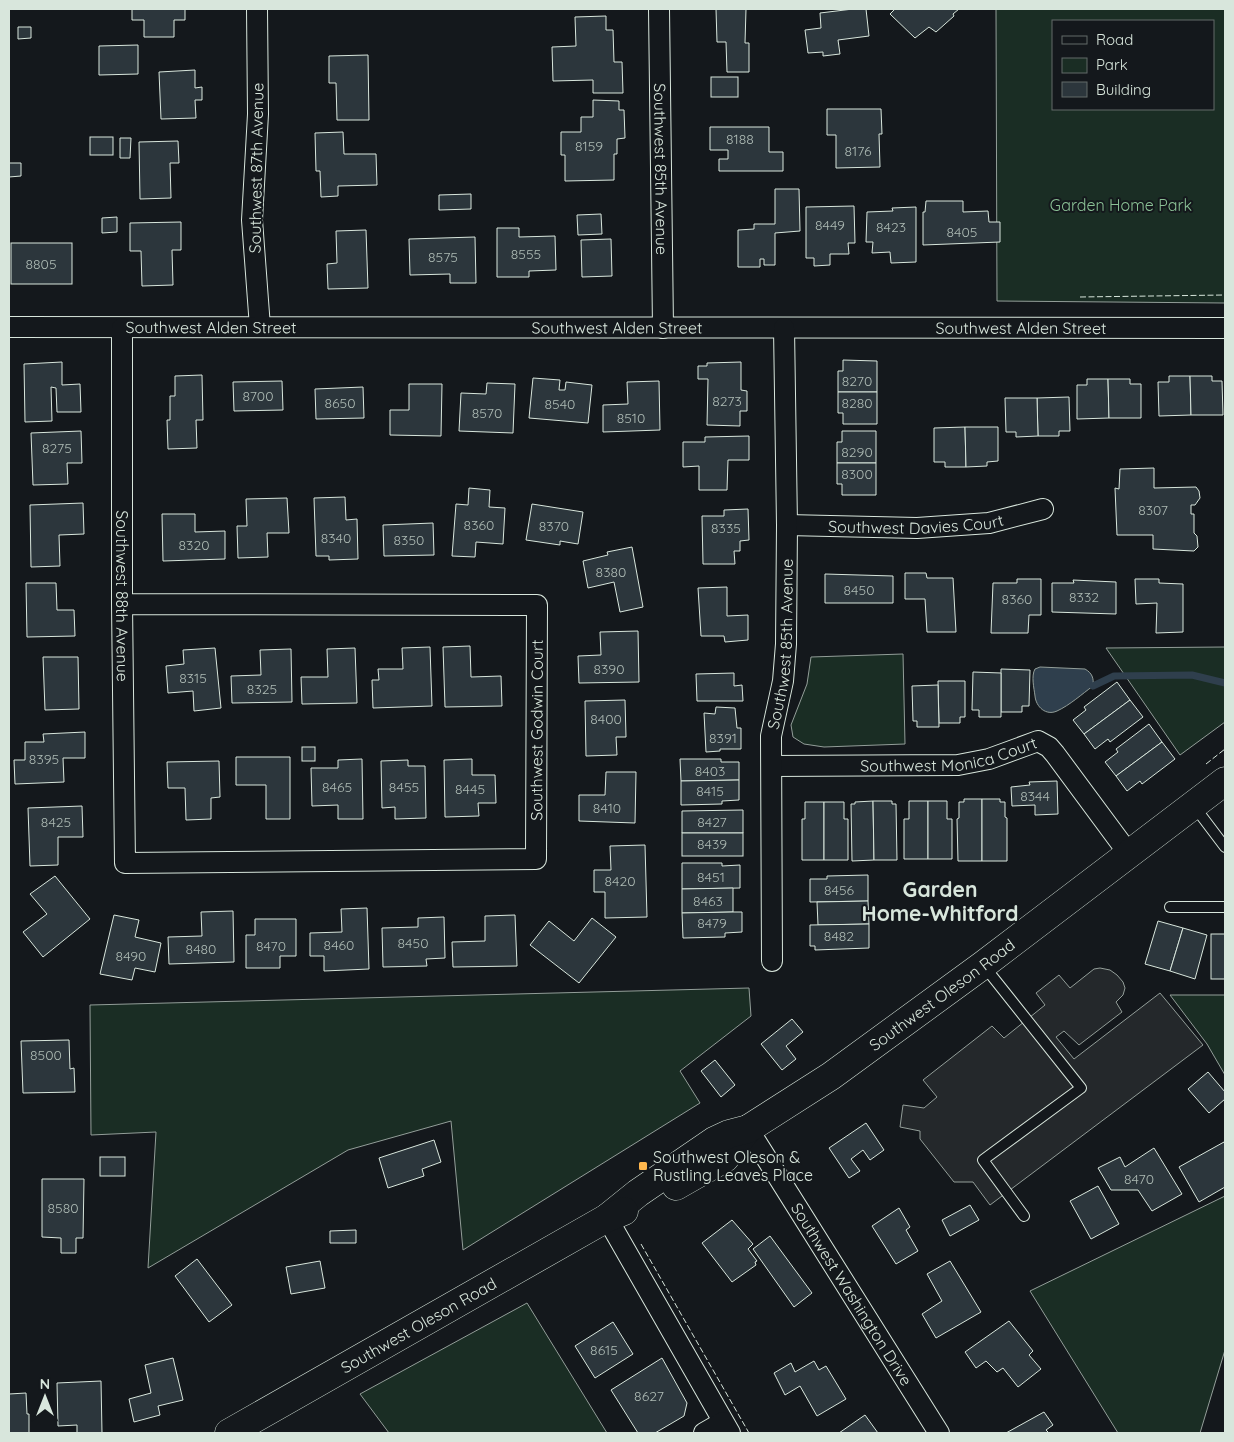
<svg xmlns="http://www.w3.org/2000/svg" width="1234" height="1442" font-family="Quicksand,sans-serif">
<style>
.green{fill:#1a2d24;stroke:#939e99;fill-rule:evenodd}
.parking{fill:#24282b;stroke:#939e99}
.water{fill:#2f3f4d;stroke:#939e99}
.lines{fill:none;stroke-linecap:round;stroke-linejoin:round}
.stream{stroke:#2f3f4d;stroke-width:7}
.building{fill:#2c363c;stroke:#d8e6dc}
.service-casing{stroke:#d8e6dc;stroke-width:12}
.minor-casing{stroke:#d8e6dc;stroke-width:22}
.secondary-casing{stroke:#d8e6dc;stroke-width:29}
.service{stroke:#14181c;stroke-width:10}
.minor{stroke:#14181c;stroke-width:20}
.secondary{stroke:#14181c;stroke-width:28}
.fence{stroke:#d8e6dc;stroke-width:1;stroke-dasharray:6 2.5;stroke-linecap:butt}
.poi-dot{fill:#ffb74d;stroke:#14181c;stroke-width:2}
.labels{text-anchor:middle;stroke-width:4;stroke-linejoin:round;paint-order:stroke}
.number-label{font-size:14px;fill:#adbab4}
.street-label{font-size:16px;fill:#d8e6dc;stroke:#14181c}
.park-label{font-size:16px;fill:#8ac095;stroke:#14181c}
.poi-label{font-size:16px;fill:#d8e6dc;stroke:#14181c;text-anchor:start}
.district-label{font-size:21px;font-weight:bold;fill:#d8e6dc;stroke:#14181c}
</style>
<rect width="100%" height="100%" fill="#14181c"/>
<g class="green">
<path d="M996 9H1225V303L997 301ZM1053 21H1213V109H1053Z"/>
<path d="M1225 647V722L1180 755 1106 648Z"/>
<path d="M903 654 905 744 824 747 804 744 793 737 791 725 807 684 811 657Z"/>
<path d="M749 988 751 1016 680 1071 700 1103 463 1250 451 1121 348 1150 148 1268 156 1132 91 1135 90 1005Z"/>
<path d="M1170 995H1225V1075L1207 1044Z"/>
<path d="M1225 1196V1350L1200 1433H1118L1030 1291Z"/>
<path d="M527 1303 607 1433H389L360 1394Z"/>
</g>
<path class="parking" d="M1100 968 1110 970 1117 975 1123 982 1125 988 1123 995 1116 1002 1122 1012 1079 1045 1064 1031 1056 1037 1074 1059 1160 993 1203 1045 990 1205 973 1182H954L920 1139V1131L900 1127 903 1105 924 1108 937 1097 923 1080 992 1026 1004 1038 1045 1005 1036 993 1059 975 1070 988 1094 969Z"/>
<path class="water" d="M1040 667 1085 669C1092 673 1094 678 1093 686 1082 694 1070 705 1057 711 1046 716 1036 707 1035 696 1034 688 1031 676 1035 669Z"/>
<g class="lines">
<path class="stream" d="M1093 686 1114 676 1192 675 1225 683"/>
</g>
<g class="building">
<path d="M132 9H185V20H174V37H144V20H132Z"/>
<path d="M716 9H746L745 43H749V72H727L726 42H717Z"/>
<path d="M853 9H866L869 36 838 40 840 54 823 56V52L808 53 805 30 821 28 820 13Z"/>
<path d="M895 9H959L953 14 954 16 936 32 929 27 915 38 890 14Z"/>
<path d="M606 16V30H613L614 62H622L623 93H593V80L553 81 552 47 576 46 575 17Z"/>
<path d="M18 27H31V38L18 39Z"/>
<path d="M138 45V74L99 75V46Z"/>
<path d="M368 55 369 120H337L336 83H329V56Z"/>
<path d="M195 70V88L202 87V100H195L196 118 161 119 159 72Z"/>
<rect x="711" y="77" width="27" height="20"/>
<path d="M593 100 619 101V110H624L625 138 617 139V154H614V180L565 181V155H561V132H581V117H593Z"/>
<path d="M827 109H881L882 134H879L880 167 836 168V135H827Z"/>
<path d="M710 127H769V152H783V171H719V159H728V150H710Z"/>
<path d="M343 132 344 154H376L377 185 338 186V196L321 197 320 171H316L315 133Z"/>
<rect x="90" y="137" width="23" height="18"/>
<path d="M120 138H131L130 158H120Z"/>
<path d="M178 141 179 163H170L171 198 140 199 139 142Z"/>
<path d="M9 163H21V176L9 177Z"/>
<path d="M775 189H799L800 231 775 233V265H764V259H760V267H738V230L754 229V224H775Z"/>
<path d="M471 194V209L439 210V195Z"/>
<path d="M926 201H963V212L988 211 989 222H1000V242L923 245V212H925Z"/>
<path d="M854 206 855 243H848L849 254H830V265L814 266V258H806V207Z"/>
<path d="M916 207V262L891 263 890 252 872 253 873 242H866L867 212 893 211 892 208Z"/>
<path d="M601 214 602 234 578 235 577 215Z"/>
<path d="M117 217V232L102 233V218Z"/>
<path d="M181 222V250H172L173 285 142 286 141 251H130V223Z"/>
<path d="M497 228H519V237L555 236 556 270 529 271V277H497Z"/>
<path d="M366 230 368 288 328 289 327 264 337 263 336 231Z"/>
<path d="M475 237 476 283H450V274L410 275 409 239Z"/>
<path d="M611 239 612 276 582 277 581 240Z"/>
<rect x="11" y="243" width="61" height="41"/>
<path d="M843 360 877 361V392H838V371H843Z"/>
<path d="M62 362V385L80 384 81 412H57L56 388 51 387 52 421 25 422 24 364Z"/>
<path d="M741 362V390L747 391V411H740V426L707 425 708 379H698V366H707V363Z"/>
<path d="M202 375 203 420H196L197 448 168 449 167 420H170V396H175V376Z"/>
<path d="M1169 376H1190L1191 415 1159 416 1158 382H1169Z"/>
<path d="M1190 376H1212V381H1222L1223 415H1191Z"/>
<path d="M533 378 560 380 559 390H565L566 382 592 385 588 423 529 418Z"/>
<path d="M1087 379H1108L1109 418 1077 419V385H1087Z"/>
<path d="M1108 379H1130V384H1141V418H1109Z"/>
<path d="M282 381 283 410 234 411 233 382Z"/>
<path d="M659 381 660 430 603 432V405L628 404 627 382Z"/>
<path d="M487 383 515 384 513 433 459 431 461 393 486 394Z"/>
<path d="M409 384H442L441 436 390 435V410H409Z"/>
<path d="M363 387 364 418 316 419 315 389Z"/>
<path d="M838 392H877V424H843V413H838Z"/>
<path d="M1069 397 1070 431H1059V436H1038L1037 398Z"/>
<path d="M1005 398H1037L1038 436 1016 437V432H1006Z"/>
<path d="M965 427 966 467H945V462H934V428Z"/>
<path d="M965 427H998V461L987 462V466L966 467Z"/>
<path d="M81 431 82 463H67L68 484 33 485 31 433Z"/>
<path d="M842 431H876V463H837V442H842Z"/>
<path d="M749 436V460H728L727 490H699V466L683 467V442H705V437Z"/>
<path d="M837 463H876V495H842V484H837Z"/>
<path d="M1154 468V488L1196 487 1199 491 1200 498 1195 505H1191V514H1194V533L1197 536 1198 547 1194 551 1153 549V535H1117L1115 488 1119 489 1120 469Z"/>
<path d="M469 488 490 490 489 507 505 508 503 544 476 542 475 557 452 556 456 504 468 505Z"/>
<path d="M345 497 346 520 357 519 358 559 329 560V556H316L314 498Z"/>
<path d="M287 498 289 533H267L268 557 238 558 237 526H247L246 499Z"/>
<path d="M83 503 84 534 59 535 60 566 31 567 30 505Z"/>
<path d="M532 504 583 512 578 544 560 541V545L526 540Z"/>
<path d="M748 509 749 540 740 541V551H734L735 564H703L702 516H724V510Z"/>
<path d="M162 514H195V532L225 531V559L163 561Z"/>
<path d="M433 523 434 555 384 556 383 525Z"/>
<path d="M632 547 643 607 620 612 614 582 588 588 583 561 608 555 607 552Z"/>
<path d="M905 573H926L927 578H953L956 632H927L925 599H905Z"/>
<path d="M825 574 893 576V603H825Z"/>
<path d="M1017 579H1041V615H1029L1028 633H991L993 583H1017Z"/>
<path d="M1135 579H1159V583L1183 584V632L1156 633 1157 603 1136 604Z"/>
<path d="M1073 580 1116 582V614L1052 612V583H1074Z"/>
<path d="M26 583H56L57 610H74L75 636 27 637Z"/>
<path d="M727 587V616L748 615V640L725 642 724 636H701L698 588Z"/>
<path d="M638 631 639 682 579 683 578 656 601 655 600 632Z"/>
<path d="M470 646 471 677 501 676 502 706 445 707 443 647Z"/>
<path d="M430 647 432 706 373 708 372 680H379L378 669H403L402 648Z"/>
<path d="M215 648 221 708 194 711 193 691 168 693 166 666 184 664 183 650Z"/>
<path d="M355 648 357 703 302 704 301 677H328L327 649Z"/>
<path d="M291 649 292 702 232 703 231 676 261 675 260 650Z"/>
<path d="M43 657H78L79 709 45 710Z"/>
<path d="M1001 669 1030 670 1029 706H1022V712H1001Z"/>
<path d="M973 672 1001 673V717H979V710H972Z"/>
<path d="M734 673V686L742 685 743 701H697L696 674Z"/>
<path d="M938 681H965V717H960V723H939Z"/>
<path d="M1117 682 1130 700 1084 734 1073 720 1086 710 1084 707Z"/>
<path d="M938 685 939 727H917V721H913L912 686Z"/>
<path d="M625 700 626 737H616L617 755 586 756 585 701Z"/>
<path d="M1130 700 1143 717 1110 742 1108 739 1095 749 1084 734Z"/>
<path d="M716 707 735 708 737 728H741V749H720V751L706 752 704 713 715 714Z"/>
<path d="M1149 724 1162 742 1116 776 1105 762 1118 752 1116 749Z"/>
<path d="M85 732V758H63L64 782 15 784 14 760H25V742H44L43 734Z"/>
<path d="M1162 742 1175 759 1142 784 1140 781 1127 791 1116 776Z"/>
<rect x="302" y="747" width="13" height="14"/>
<path d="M236 757H290V819H266V785H236Z"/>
<path d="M362 759 363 819H338V805L312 806 311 768H338V760Z"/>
<path d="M472 759V775H495L496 803H478L479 816 445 817 444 760Z"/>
<path d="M680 759H721V762H739V780L681 781Z"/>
<path d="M408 760V766H425L426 818 395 819V807L382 808 381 761Z"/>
<path d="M219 761 220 797 211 798V819L186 820 185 788H168L167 762Z"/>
<path d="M606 772H636L635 823 579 821V795H605Z"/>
<path d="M739 780V800L722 801V804L681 805V781Z"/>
<path d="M1057 781 1058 814 1035 815V805L1012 806 1011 787 1030 785 1029 782Z"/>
<path d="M964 799H982V861H958L957 819 959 818V802H964Z"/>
<path d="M982 799H1000V802H1005V817L1007 818V861H982Z"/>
<path d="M873 801 874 860 852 861 851 804H855V802Z"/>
<path d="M873 801H892V804H896L897 860H874Z"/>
<path d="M909 801H928V859H904V819H909Z"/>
<path d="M928 801H947V819H952V859H928Z"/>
<path d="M805 802H824V860H802V819H805Z"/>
<path d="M824 802H844V819H848V860H824Z"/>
<path d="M82 806 83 837H58V865L30 866 28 808Z"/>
<path d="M743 810V833H682V811Z"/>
<rect x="682" y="833" width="61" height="23"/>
<path d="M645 845 647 917 605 918V892H594V870H611L610 846Z"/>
<path d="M682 863H722V866L740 865V888L682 889Z"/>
<path d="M868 875V901L810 902V879H827V876Z"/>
<path d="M55 876 90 919 43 957 23 932 47 914 30 894Z"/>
<path d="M733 888V912L682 913V889Z"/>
<path d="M868 901 869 924 818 925 817 902Z"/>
<path d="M367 908 369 969 324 971V956H310V933L342 932 341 909Z"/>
<path d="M233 911 234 962 169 964 168 937 202 936 201 912Z"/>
<path d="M733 912H742V932L725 933V937L683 938 682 913Z"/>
<path d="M114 915 139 920 135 937 161 943 155 972 135 968 132 980 100 974Z"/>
<path d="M515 915 517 966 453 967 452 942 485 941V916Z"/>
<path d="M444 917 445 958 426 959 427 966 383 967 382 928 418 927V918Z"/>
<path d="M592 918 616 937 579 983 530 945 549 921 574 941Z"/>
<path d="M255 919H296V956H280V968H246V935H255Z"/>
<path d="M1158 921 1183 928 1170 971 1145 964Z"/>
<path d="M869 924V948L815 950V946H810V925Z"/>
<path d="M1183 928 1207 935 1195 979 1170 971Z"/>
<rect x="1211" y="934" width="14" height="45"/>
<path d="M792 1019 803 1032 786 1046 796 1059 782 1070 761 1044Z"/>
<path d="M69 1040 70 1069 74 1068 75 1092 23 1093 21 1041Z"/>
<path d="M715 1060 735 1085 721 1097 701 1071Z"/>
<path d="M1208 1072 1225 1092V1099L1209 1113 1188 1089Z"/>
<path d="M866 1123 884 1150 870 1160 863 1150 851 1159 860 1171 849 1178 829 1148Z"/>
<path d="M434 1140 441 1162 422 1169 424 1176 388 1188 379 1158Z"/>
<path d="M1224 1142 1225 1145V1187L1199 1202 1179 1167Z"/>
<path d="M1154 1148 1182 1194 1152 1211 1138 1190H1111L1098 1168 1120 1157 1125 1167Z"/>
<rect x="100" y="1157" width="25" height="19"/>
<path d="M42 1179H84L83 1238H76V1253H61V1238L42 1237Z"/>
<path d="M1098 1186 1119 1224 1091 1239 1070 1201Z"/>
<path d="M970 1205 979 1220 950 1236 942 1220Z"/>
<path d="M899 1208 910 1227 906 1230 918 1251 896 1264 872 1226Z"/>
<path d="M732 1220 753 1244 748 1249 757 1261 755 1262 756 1265 732 1282 702 1243Z"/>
<path d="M356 1230V1243H330V1231Z"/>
<path d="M770 1236 812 1293 794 1307 753 1249Z"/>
<path d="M197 1259 232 1305 209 1322 175 1276Z"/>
<path d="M320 1261 325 1288 291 1294 286 1267Z"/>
<path d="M950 1261 981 1312 936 1338 922 1314 942 1301 927 1274Z"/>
<path d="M1009 1321 1033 1351 1029 1355 1041 1369 1018 1387 1003 1368 997 1372 986 1361 976 1368 965 1352Z"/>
<path d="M613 1322 633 1354 595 1378 575 1346Z"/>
<path d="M173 1358 183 1400 158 1406 160 1415 134 1422 129 1399 151 1393 145 1365Z"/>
<path d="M662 1358 687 1403 684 1416 655 1433H638L611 1390Z"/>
<path d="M814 1361 819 1370 826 1366 846 1399 817 1416 800 1386 785 1395 774 1373 791 1363 795 1372Z"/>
<path d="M101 1381 102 1433H77V1425L58 1426 57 1383Z"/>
<path d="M26 1393 27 1414H29V1433H9V1394Z"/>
<path d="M1044 1412 1053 1425 1046 1430 1049 1433H1006Z"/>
<path d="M865 1415 878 1433H839Z"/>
</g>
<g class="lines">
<g class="service-casing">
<g id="service">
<path d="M1194 806 1225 847"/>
<path d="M1170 907H1225"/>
<path d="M984 966 1081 1088 983 1160 1024 1216"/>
</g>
</g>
<g class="minor-casing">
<g id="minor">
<path d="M257 9 258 114 252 220 260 327"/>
<path id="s1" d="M659 9 663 328"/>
<path id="s2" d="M9 327 1225 328"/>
<path id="s3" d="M122 328V604L125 863 536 859 537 605 122 604"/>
<path id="s4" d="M787 525 917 528 989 523 1043 509"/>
<path id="s5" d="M772 766 958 765 989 759 1038 741 1049 747 1055 754 1129 854"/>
<path id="s6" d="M772 961 771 736 783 681 786 644 787 525 784 328"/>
<path id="s7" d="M748 1129 939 1433"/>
<path d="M607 1218 730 1433"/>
<path d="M704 1433 723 1422"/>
</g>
</g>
<g class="secondary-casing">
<g id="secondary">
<path d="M676 1186 725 1158 748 1129"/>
<path id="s8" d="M607 1218 638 1193 714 1141 729 1134 748 1129 831 1076 983 965 1225 781"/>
<path id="s9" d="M229 1433 607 1218 624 1211"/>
</g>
</g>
<use href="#service" class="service"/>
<use href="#minor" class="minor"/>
<use href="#secondary" class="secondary"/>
<g class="fence">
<path d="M1080 297 1225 295"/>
<path d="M1206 764 1225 749"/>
<path d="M641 1244 749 1433"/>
</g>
</g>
<rect class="poi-dot" x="638" y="1161" width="10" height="10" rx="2.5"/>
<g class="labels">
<g class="number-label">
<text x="740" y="144">8188</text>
<text x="589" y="151">8159</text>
<text x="858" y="156">8176</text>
<text x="830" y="230">8449</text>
<text x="891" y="232">8423</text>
<text x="962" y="237">8405</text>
<text x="526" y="259">8555</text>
<text x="443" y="262">8575</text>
<text x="41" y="269">8805</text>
<text x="857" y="386">8270</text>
<text x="258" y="401">8700</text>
<text x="727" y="406">8273</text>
<text x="340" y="408">8650</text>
<text x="857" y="408">8280</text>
<text x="560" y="409">8540</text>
<text x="487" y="418">8570</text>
<text x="631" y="423">8510</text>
<text x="57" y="453">8275</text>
<text x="857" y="457">8290</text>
<text x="857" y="479">8300</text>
<text x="1153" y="515">8307</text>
<text x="479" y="530">8360</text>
<text x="554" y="531">8370</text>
<text x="726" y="533">8335</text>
<text x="336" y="543">8340</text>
<text x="409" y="545">8350</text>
<text x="194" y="550">8320</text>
<text x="611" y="577">8380</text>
<text x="859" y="595">8450</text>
<text x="1084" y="602">8332</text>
<text x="1017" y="604">8360</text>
<text x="609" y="674">8390</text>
<text x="193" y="683">8315</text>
<text x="262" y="694">8325</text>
<text x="606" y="724">8400</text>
<text x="723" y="743">8391</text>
<text x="44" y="764">8395</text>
<text x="710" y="776">8403</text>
<text x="337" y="792">8465</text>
<text x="404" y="792">8455</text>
<text x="470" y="794">8445</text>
<text x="710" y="796">8415</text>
<text x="1035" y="801">8344</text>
<text x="607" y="813">8410</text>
<text x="56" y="827">8425</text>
<text x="712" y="827">8427</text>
<text x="712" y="849">8439</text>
<text x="711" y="882">8451</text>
<text x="620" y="886">8420</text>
<text x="839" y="895">8456</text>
<text x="708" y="906">8463</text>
<text x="712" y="928">8479</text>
<text x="839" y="941">8482</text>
<text x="413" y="948">8450</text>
<text x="339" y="950">8460</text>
<text x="271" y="951">8470</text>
<text x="201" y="954">8480</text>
<text x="131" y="961">8490</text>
<text x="46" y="1060">8500</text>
<text x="1139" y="1184">8470</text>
<text x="63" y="1213">8580</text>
<text x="604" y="1355">8615</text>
<text x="649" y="1401">8627</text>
</g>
<g class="street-label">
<text transform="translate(256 168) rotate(-89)" y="6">Southwest 87th Avenue</text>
<text dy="6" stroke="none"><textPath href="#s1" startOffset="160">Southwest 85th Avenue</textPath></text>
<text dy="6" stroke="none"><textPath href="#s2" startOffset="202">Southwest Alden Street</textPath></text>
<text dy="6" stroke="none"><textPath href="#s2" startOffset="608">Southwest Alden Street</textPath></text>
<text dy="6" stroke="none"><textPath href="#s2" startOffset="1012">Southwest Alden Street</textPath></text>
<text dy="6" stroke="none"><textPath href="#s4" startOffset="129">Southwest Davies Court</textPath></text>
<text dy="6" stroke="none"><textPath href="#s3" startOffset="268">Southwest 88th Avenue</textPath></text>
<text dy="6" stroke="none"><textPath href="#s6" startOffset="318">Southwest 85th Avenue</textPath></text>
<text dy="6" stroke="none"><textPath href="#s3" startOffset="1075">Southwest Godwin Court</textPath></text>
<text dy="6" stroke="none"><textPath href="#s5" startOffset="178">Southwest Monica Court</textPath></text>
<text dy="6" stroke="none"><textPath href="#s8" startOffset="404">Southwest Oleson Road</textPath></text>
<text dy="6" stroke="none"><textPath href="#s7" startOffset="195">Southwest Washington Drive</textPath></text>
<text dy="6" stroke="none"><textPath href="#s9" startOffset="218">Southwest Oleson Road</textPath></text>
</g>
<g class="park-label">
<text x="1121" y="211">Garden Home Park</text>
</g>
<g class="poi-label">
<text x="653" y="1163">Southwest Oleson &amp;<tspan x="653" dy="18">Rustling Leaves Place</tspan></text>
</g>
<g class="district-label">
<text x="940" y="897">Garden<tspan x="940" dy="24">Home-Whitford</tspan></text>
</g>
</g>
<rect width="1234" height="1442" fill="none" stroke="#d8e6dc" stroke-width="20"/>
<rect x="1052" y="20" width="162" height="90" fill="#14181c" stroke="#626a69"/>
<rect x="1062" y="36" width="25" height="8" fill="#14181c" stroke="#626a69"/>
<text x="1096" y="45" font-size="15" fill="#d8e6dc">Road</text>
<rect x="1062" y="58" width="25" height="15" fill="#1a2d24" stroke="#626a69"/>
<text x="1096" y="70" font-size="15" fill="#d8e6dc">Park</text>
<rect x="1062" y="82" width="25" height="15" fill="#2c363c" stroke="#626a69"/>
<text x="1096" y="95" font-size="15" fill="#d8e6dc">Building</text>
<g transform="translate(45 1397)" stroke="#14181c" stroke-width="4" paint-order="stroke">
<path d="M0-4L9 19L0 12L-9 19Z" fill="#d8e6dc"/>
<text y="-8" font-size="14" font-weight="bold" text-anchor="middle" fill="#d8e6dc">N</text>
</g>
</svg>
